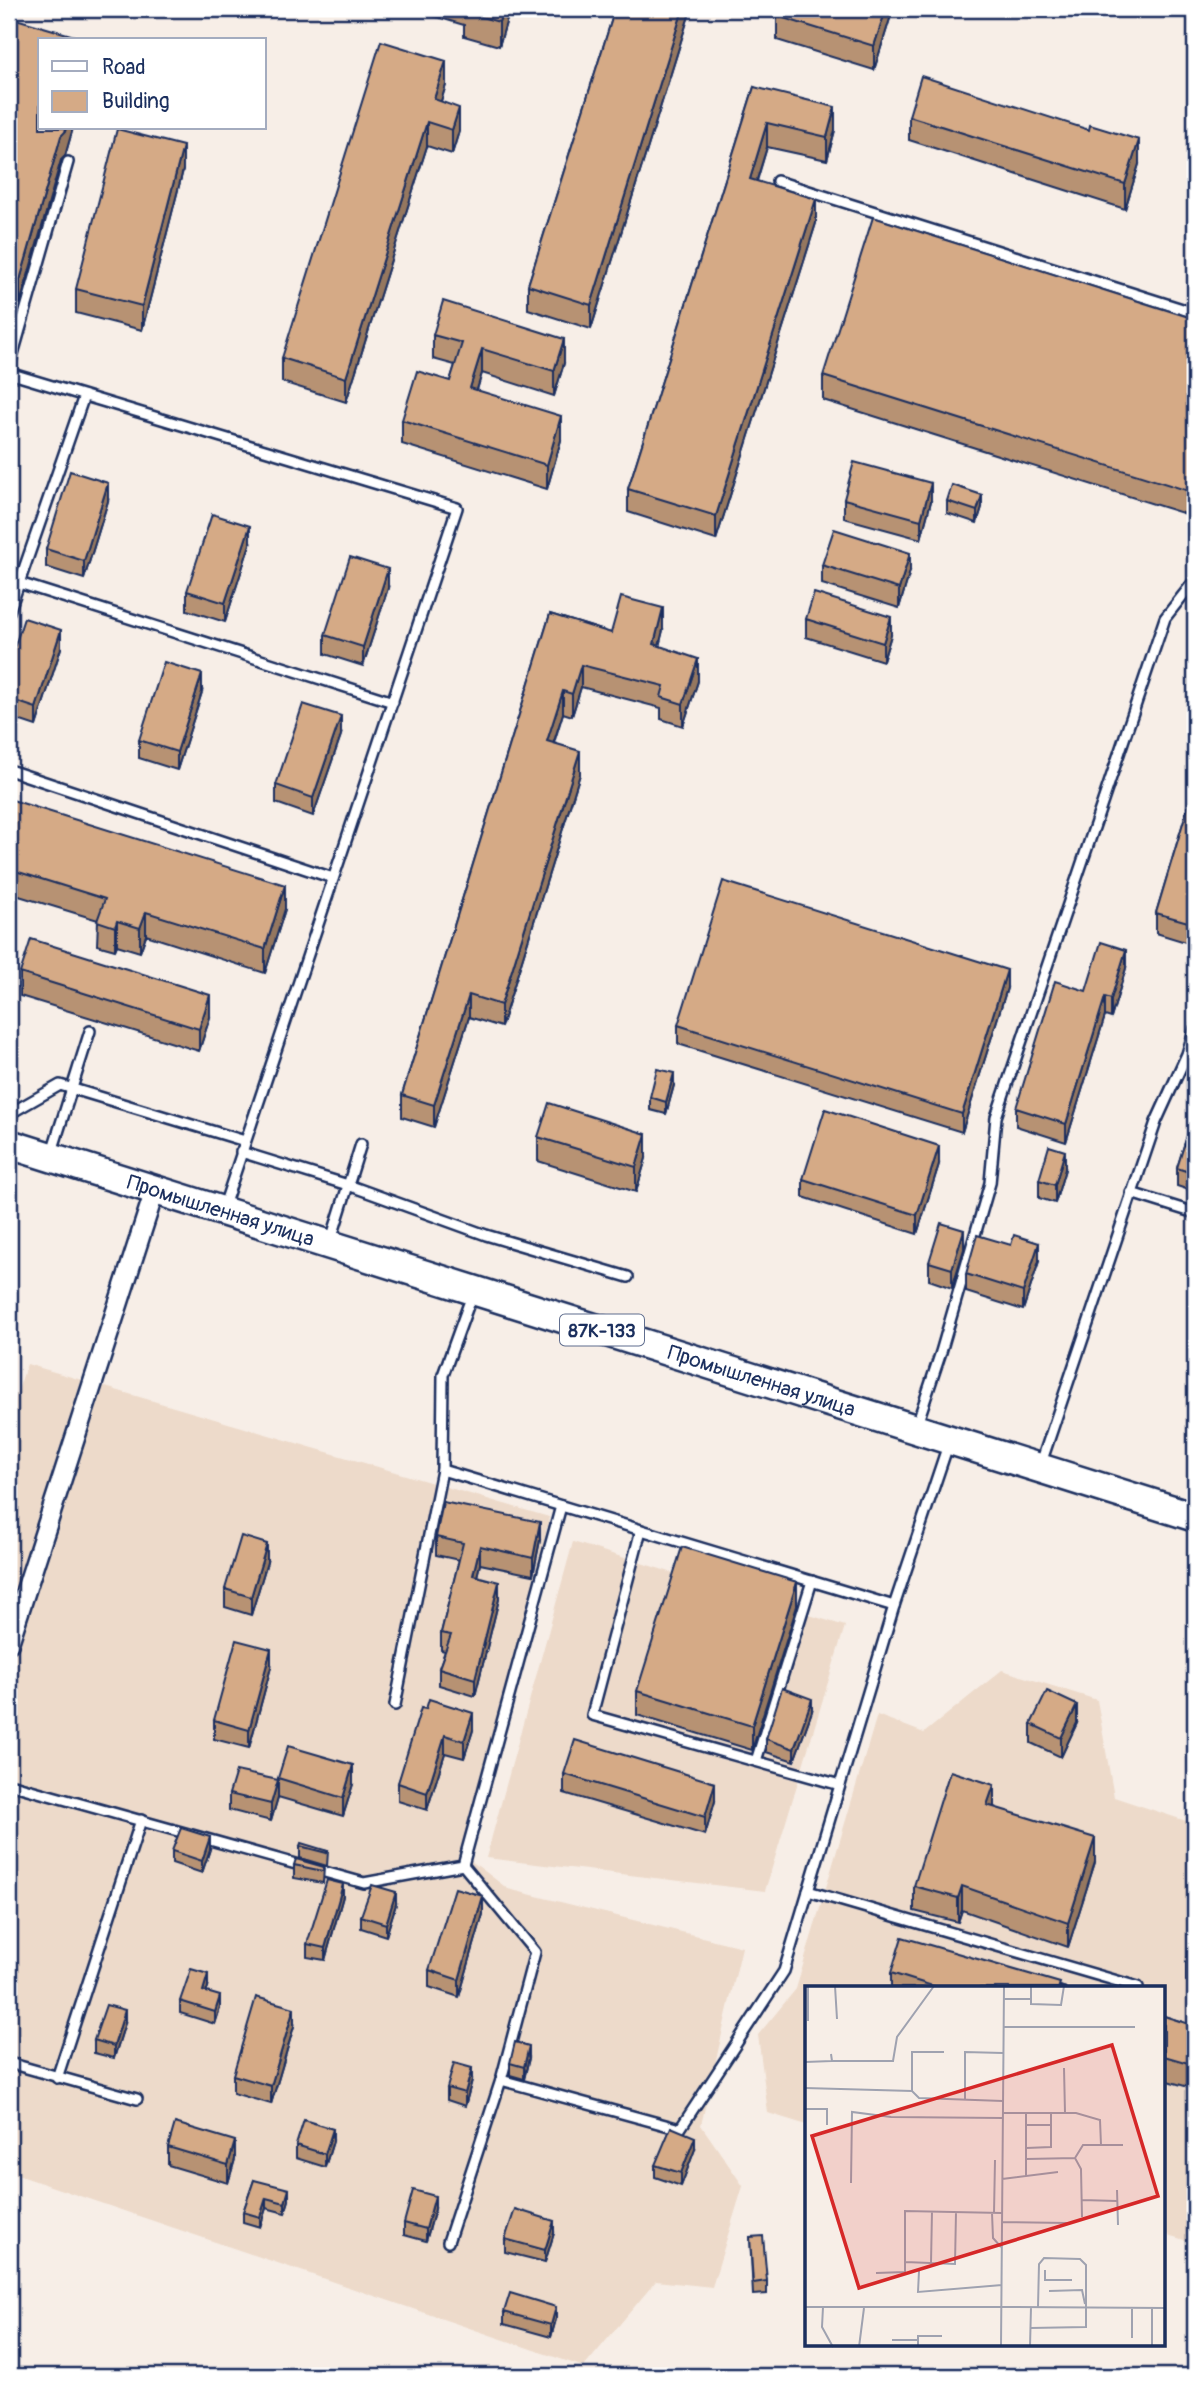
<svg xmlns="http://www.w3.org/2000/svg" width="1204" height="2385" font-family="Pangolin,sans-serif">
<style>
.built{fill:#eddaca}
.lines{fill:none;stroke-linecap:round;stroke-linejoin:round}
.lane-casing{stroke:#1b2f5e;stroke-width:14}
.street-casing{stroke:#1b2f5e;stroke-width:23}
.primary-casing{stroke:#1b2f5e;stroke-width:33}
.lane{stroke:#fff;stroke-width:9}
.street{stroke:#fff;stroke-width:18}
.primary{stroke:#fff;stroke-width:28}
.wall{fill:#b79273;stroke:#1b2f5e;stroke-width:2}
.shaded-wall{fill:#95775e;stroke:#1b2f5e;stroke-width:2}
.building{fill:#d5aa86;stroke:#1b2f5e;stroke-width:2}
.labels{text-anchor:middle;stroke-width:5;stroke-linejoin:round;paint-order:stroke}
.shield{fill:#fff;stroke:#5f6d8e;stroke-width:2}
.shield-label{font-size:19px;font-weight:bold;fill:#1b2f5e}
.street-label{font-size:21px;fill:#1b2f5e;stroke:#fff}
.inset-road{fill:none;stroke:#9fa2b0;stroke-width:2}
.view{fill:#d62828;fill-opacity:0.15;stroke:#d62828;stroke-width:3.5}
.inset-edge{fill:none;stroke:#1b2f5e;stroke-width:3.5}
</style>
<rect width="100%" height="100%" fill="#f7eee7"/>
<filter id="ink" filterUnits="userSpaceOnUse"><feTurbulence type="fractalNoise" baseFrequency=".0143" numOctaves="2"/><feDisplacementMap in="SourceGraphic" scale="14" xChannelSelector="R" yChannelSelector="G"/><feConvolveMatrix kernelMatrix="1 2 1 2 8 2 1 2 1" color-interpolation-filters="sRGB"/></filter>
<g filter="url(#ink)">
<g class="built">
<path d="M27 1364 549 1517 535 1589 462 1854 508 1889 742 1947 701 2125 743 2186 712 2287 656 2281 584 2367 9 2172V1416Z"/>
<path d="M573 1542 845 1626 765 1891 486 1858Z"/>
<path d="M1002 1670 1097 1700 1114 1797 1195 1824V2243L1164 2234V1988H807V2125L768 2113 758 2035 796 1989 877 1715 924 1733Z"/>
</g>
<g class="lines">
<g class="lane-casing">
<g id="lane">
<path d="M777 181 1195 313"/>
<path d="M9 368 68 162"/>
<path d="M9 373 457 508 223 1209"/>
<path d="M19 583 393 702"/>
<path d="M9 612 84 396"/>
<path d="M9 770 333 878"/>
<path d="M9 1114 60 1085 245 1141"/>
<path d="M241 1152 348 1185 486 1235 628 1277"/>
<path d="M51 1155 90 1031"/>
<path d="M1131 1193 1195 1213"/>
<path d="M330 1243 361 1144"/>
<path d="M916 1427 941 1352 990 1183 996 1117 1165 618 1195 580"/>
<path d="M1040 1466 1156 1122 1187 1054 1195 1028"/>
<path d="M442 1470 894 1606"/>
<path d="M641 1530 592 1715 840 1785"/>
<path d="M395 1705 442 1470 443 1375 472 1295"/>
<path d="M756 1761 812 1581"/>
<path d="M13 1785 364 1883 463 1865 561 1506"/>
<path d="M808 1891 1138 1987"/>
<path d="M9 2063 137 2099"/>
<path d="M57 2078 141 1820"/>
<path d="M501 2080 680 2129 784 1971 894 1606 949 1442"/>
<path d="M448 2242 501 2080 535 1952 463 1865"/>
</g>
</g>
<g class="street-casing">
<path id="street" d="M9 1643 155 1190"/>
</g>
<g class="primary-casing">
<g id="primary">
<path id="s1" d="M9 1144 1195 1517"/>
</g>
</g>
<use href="#lane" class="lane"/>
<use href="#street" class="street"/>
<use href="#primary" class="primary"/>
</g>
<g class="wall">
<path d="M410 9H510L499 46 464 36V25Z"/>
<path d="M615 9H691L591 329 528 309V285Z"/>
<path d="M723 9H736L735 13Z"/>
<path d="M779 9H893L874 70 777 40V16Z"/>
<path d="M9 17 40 128H73L65 156 61 160 20 304 9 300Z"/>
<path d="M446 85 441 101 459 131 452 154 427 146 346 402 282 382V358Z"/>
<path d="M754 87 835 130 827 160 767 147 757 181 816 223 716 540 628 512V489Z"/>
<path d="M909 116 1139 164 1125 209 909 140Z"/>
<path d="M183 170 142 330 76 313V289Z"/>
<path d="M1195 319V517L823 400V376Z"/>
<path d="M433 335 564 363 554 396 482 373 477 390 561 440 547 489 402 444V420L450 381 455 365 433 359Z"/>
<path d="M844 499 931 501 921 539 844 518Z"/>
<path d="M108 501 84 579 46 567V549Z"/>
<path d="M947 501 982 507 977 523 947 513Z"/>
<path d="M250 544 225 622 187 610V591Z"/>
<path d="M822 565 910 571 899 608 822 584Z"/>
<path d="M388 588 363 666 325 654V635Z"/>
<path d="M550 614 611 633 663 630 659 646 698 681 683 726 661 719V708L581 687 572 716 563 713 554 743 580 774 501 1027 469 1017 434 1127 402 1117V1095Z"/>
<path d="M806 619 891 635 883 661 806 637Z"/>
<path d="M61 648 36 726 9 717V664Z"/>
<path d="M202 692 177 770 139 758V740Z"/>
<path d="M341 735 313 816 276 803V785Z"/>
<path d="M1195 783V945L1156 933V913Z"/>
<path d="M9 799 285 909 265 973 146 935 140 952 117 945 115 950 97 945 98 920 9 893Z"/>
<path d="M1126 968 1111 1018 1105 1016 1066 1142 1016 1126V1108L1086 991Z"/>
<path d="M20 973 210 1017 199 1051 20 996Z"/>
<path d="M1007 988 962 1132 678 1044V1025Z"/>
<path d="M674 1085 666 1114 650 1110V1097Z"/>
<path d="M1195 1110V1192L1177 1186V1168Z"/>
<path d="M538 1137 646 1158 636 1192 538 1161Z"/>
<path d="M939 1164 917 1234 803 1197V1179Z"/>
<path d="M1065 1169 1055 1203 1039 1198V1180Z"/>
<path d="M1011 1245 1039 1261 1023 1310 966 1292V1274Z"/>
<path d="M964 1249 952 1288 929 1280V1262Z"/>
<path d="M436 1537 540 1540 533 1575 480 1564 477 1576 499 1599 475 1696 439 1685V1668L445 1651 441 1650V1633L459 1560 436 1555Z"/>
<path d="M267 1562 251 1615 225 1607V1589Z"/>
<path d="M797 1606 752 1750 637 1715V1691Z"/>
<path d="M271 1667 249 1748 214 1739V1720Z"/>
<path d="M426 1709 473 1730 464 1758 445 1753 427 1810 398 1801V1783Z"/>
<path d="M812 1711 794 1761 766 1752V1739Z"/>
<path d="M1077 1723 1061 1757 1031 1743V1724Z"/>
<path d="M564 1774 715 1801 705 1835 564 1793Z"/>
<path d="M278 1778 353 1784 343 1816 278 1797 271 1821 229 1810V1794L278 1780Z"/>
<path d="M994 1807 1095 1862 1068 1947 962 1910 958 1922 914 1911V1886Z"/>
<path d="M300 1846 328 1851 327 1866 300 1858Z"/>
<path d="M210 1849 202 1873 172 1863V1851Z"/>
<path d="M294 1865 324 1867 323 1883 294 1878Z"/>
<path d="M343 1896 325 1960 307 1957V1944Z"/>
<path d="M396 1904 386 1936 361 1928V1916Z"/>
<path d="M483 1914 459 1997 429 1987V1970Z"/>
<path d="M1195 1933V1984L1186 1981V1963Z"/>
<path d="M891 1973 1060 1986 1066 1988H891Z"/>
<path d="M208 1987 206 1992 220 2008 215 2024 180 2013V2001Z"/>
<path d="M1164 2016 1195 2026V2089L1164 2080Z"/>
<path d="M125 2023 114 2058 94 2053V2040Z"/>
<path d="M294 2026 271 2104 233 2093V2075Z"/>
<path d="M529 2058 524 2079 510 2075V2063Z"/>
<path d="M472 2080 465 2106 447 2100V2088Z"/>
<path d="M333 2141 325 2167 296 2158V2145Z"/>
<path d="M168 2147 235 2159 228 2183 168 2165Z"/>
<path d="M695 2149 681 2186 655 2177V2165Z"/>
<path d="M254 2180 289 2200 285 2213 266 2208 260 2227 243 2222V2212Z"/>
<path d="M435 2209 426 2241 404 2235V2223Z"/>
<path d="M554 2233 545 2262 505 2252V2239Z"/>
<path d="M750 2237 767 2281V2294L753 2295Z"/>
<path d="M504 2312 556 2319 551 2337 504 2324Z"/>
</g>
<g class="shaded-wall">
<path d="M503 9H510L499 46V22Z"/>
<path d="M683 9H691L591 329V305Z"/>
<path d="M886 9H893L874 70V46Z"/>
<path d="M446 61V85L434 123V99Z"/>
<path d="M835 107V130L827 160V137Z"/>
<path d="M459 108V131L452 154V130Z"/>
<path d="M427 122V146L346 402V378Z"/>
<path d="M767 123V147L750 202V179Z"/>
<path d="M66 128H73L65 156 61 160 20 304V280L61 136Z"/>
<path d="M1139 140V164L1125 209V184Z"/>
<path d="M183 146V170L142 330V306Z"/>
<path d="M816 199V223L716 540V516Z"/>
<path d="M564 339V363L554 396V371Z"/>
<path d="M482 349V373L470 412V388Z"/>
<path d="M561 416V440L547 489V465Z"/>
<path d="M108 483V501L84 579V561Z"/>
<path d="M931 483V501L921 539V520Z"/>
<path d="M982 495V507L977 523V511Z"/>
<path d="M250 526V544L225 622V603Z"/>
<path d="M910 553V571L899 608V589Z"/>
<path d="M388 569V588L363 666V647Z"/>
<path d="M663 608V630L654 667V644Z"/>
<path d="M891 617V635L883 661V643Z"/>
<path d="M61 630V648L36 726V708Z"/>
<path d="M698 659V681L683 726V704Z"/>
<path d="M581 665V687L572 716V694Z"/>
<path d="M202 674V692L177 770V752Z"/>
<path d="M563 691V713L547 763V741Z"/>
<path d="M341 716V735L313 816V798Z"/>
<path d="M580 751V774L501 1027V1005Z"/>
<path d="M285 885V909L265 973V949Z"/>
<path d="M146 912V935L140 952V928Z"/>
<path d="M117 921V945L115 950V927Z"/>
<path d="M1126 950V968L1111 1018V999Z"/>
<path d="M1007 970V988L962 1132V1114Z"/>
<path d="M210 995V1017L199 1051V1029Z"/>
<path d="M469 995V1017L434 1127V1105Z"/>
<path d="M1105 997V1016L1066 1142V1124Z"/>
<path d="M674 1073V1085L666 1114V1102Z"/>
<path d="M646 1134V1158L636 1192V1167Z"/>
<path d="M939 1146V1164L917 1234V1215Z"/>
<path d="M1065 1151V1169L1055 1203V1185Z"/>
<path d="M964 1230V1249L952 1288V1269Z"/>
<path d="M1039 1243V1261L1023 1310V1292Z"/>
<path d="M540 1522V1540L533 1575V1558Z"/>
<path d="M267 1544V1562L251 1615V1597Z"/>
<path d="M480 1546V1564L473 1593V1575Z"/>
<path d="M499 1582V1599L475 1696V1679Z"/>
<path d="M797 1582V1606L752 1750V1726Z"/>
<path d="M271 1649V1667L249 1748V1730Z"/>
<path d="M812 1699V1711L794 1761V1749Z"/>
<path d="M1077 1705V1723L1061 1757V1738Z"/>
<path d="M473 1713V1730L464 1758V1741Z"/>
<path d="M445 1735V1753L427 1810V1793Z"/>
<path d="M353 1765V1784L343 1816V1798Z"/>
<path d="M278 1780V1797L271 1821V1804Z"/>
<path d="M715 1783V1801L705 1835V1817Z"/>
<path d="M994 1785V1809L987 1805Z"/>
<path d="M210 1837V1849L202 1873V1861Z"/>
<path d="M1095 1838V1862L1068 1947V1923Z"/>
<path d="M343 1884V1896L325 1960V1948Z"/>
<path d="M962 1886V1910L958 1922V1898Z"/>
<path d="M396 1892V1904L386 1936V1924Z"/>
<path d="M483 1896V1914L459 1997V1980Z"/>
<path d="M208 1974V1987L203 2003V1991Z"/>
<path d="M220 1996V2008L215 2024V2012Z"/>
<path d="M294 2008V2026L271 2104V2086Z"/>
<path d="M125 2010V2023L114 2058V2046Z"/>
<path d="M529 2046V2058L524 2079V2067Z"/>
<path d="M472 2068V2080L465 2106V2093Z"/>
<path d="M333 2129V2141L325 2167V2154Z"/>
<path d="M695 2137V2149L681 2186V2173Z"/>
<path d="M235 2141V2159L228 2183V2165Z"/>
<path d="M289 2189V2200L285 2213V2203Z"/>
<path d="M435 2196V2209L426 2241V2229Z"/>
<path d="M266 2198V2208L260 2227V2217Z"/>
<path d="M554 2221V2233L545 2262V2250Z"/>
<path d="M556 2307V2319L551 2337V2325Z"/>
</g>
<g class="building">
<path d="M465 9H503L499 22 464 12Z"/>
<path d="M615 9H683L591 305 528 285Z"/>
<path d="M779 9H886L874 46 777 16Z"/>
<path d="M9 17 88 40H40V128H66L65 132 61 136 20 280 9 276Z"/>
<path d="M381 41 446 61 434 99 459 108 452 130 427 122 346 378 282 358Z"/>
<path d="M921 76 1089 130 1090 125 1139 140 1125 184 909 116Z"/>
<path d="M754 87 835 107 827 137 767 123 750 179 816 199 716 516 628 489Z"/>
<path d="M117 129 183 146 142 306 76 289Z"/>
<path d="M873 217 1195 319V493L823 376Z"/>
<path d="M443 301 564 339 554 371 482 349 470 388 561 416 547 465 402 420 417 371 450 381 462 343 433 335Z"/>
<path d="M854 462 931 483 921 520 844 499Z"/>
<path d="M70 471 108 483 84 561 46 549Z"/>
<path d="M952 485 982 495 977 511 947 501Z"/>
<path d="M212 514 250 526 225 603 187 591Z"/>
<path d="M834 529 910 553 899 589 822 565Z"/>
<path d="M350 557 388 569 363 647 325 635Z"/>
<path d="M814 593 891 617 883 643 806 619Z"/>
<path d="M621 597 663 608 654 644 698 659 683 704 661 697 664 686 581 665 572 694 563 691 547 741 580 751 501 1005 469 995 434 1105 402 1095 550 614 611 633Z"/>
<path d="M24 618 61 630 36 708 9 699V664Z"/>
<path d="M164 662 202 674 177 752 139 740Z"/>
<path d="M303 704 341 716 313 798 276 785Z"/>
<path d="M1195 783V924L1156 913Z"/>
<path d="M9 799 285 885 265 949 146 912 140 928 117 921 115 927 97 921 105 899 9 869Z"/>
<path d="M723 881 1007 970 962 1114 678 1025Z"/>
<path d="M31 939 210 995 199 1029 20 973Z"/>
<path d="M1101 942 1126 950 1111 999 1105 997 1066 1124 1016 1108 1055 981 1086 991Z"/>
<path d="M657 1069 674 1073 666 1102 650 1097Z"/>
<path d="M549 1103 646 1134 636 1167 538 1137Z"/>
<path d="M825 1109 939 1146 917 1215 803 1179Z"/>
<path d="M1195 1110V1174L1177 1168Z"/>
<path d="M1049 1146 1065 1151 1055 1185 1039 1180Z"/>
<path d="M941 1223 964 1230 952 1269 929 1262Z"/>
<path d="M977 1235 1011 1245 1014 1235 1039 1243 1023 1292 966 1274Z"/>
<path d="M443 1502 540 1522 533 1558 480 1546 473 1575 499 1582 475 1679 439 1668 451 1635 441 1633 463 1543 436 1537Z"/>
<path d="M241 1536 267 1544 251 1597 225 1589Z"/>
<path d="M682 1547 797 1582 752 1726 637 1691Z"/>
<path d="M236 1640 271 1649 249 1730 214 1720Z"/>
<path d="M782 1688 812 1699 794 1749 766 1739Z"/>
<path d="M1047 1691 1077 1705 1061 1738 1031 1724Z"/>
<path d="M429 1699 473 1713 464 1741 445 1735 427 1793 398 1783 421 1708 426 1709Z"/>
<path d="M575 1740 715 1783 705 1817 564 1774Z"/>
<path d="M288 1746 353 1765 343 1798 278 1778Z"/>
<path d="M236 1771 278 1780 271 1804 229 1794Z"/>
<path d="M950 1771 994 1785 987 1805 1095 1838 1068 1923 962 1886 958 1898 914 1886Z"/>
<path d="M181 1828 210 1837 202 1861 172 1851Z"/>
<path d="M301 1843 328 1851 327 1853 300 1846Z"/>
<path d="M296 1859 324 1867 323 1871 294 1865Z"/>
<path d="M327 1880 343 1884 325 1948 307 1944Z"/>
<path d="M372 1885 396 1892 386 1924 361 1916Z"/>
<path d="M455 1888 483 1896 459 1980 429 1970Z"/>
<path d="M1195 1933V1966L1186 1963Z"/>
<path d="M902 1937 1060 1983 1059 1986 1066 1988H939L891 1973Z"/>
<path d="M191 1969 208 1974 203 1991 220 1996 215 2012 180 2001Z"/>
<path d="M256 1997 294 2008 271 2086 233 2075Z"/>
<path d="M106 2005 125 2010 114 2046 94 2040Z"/>
<path d="M1164 2016 1195 2026V2065L1164 2056Z"/>
<path d="M515 2042 529 2046 524 2067 510 2063Z"/>
<path d="M454 2063 472 2068 465 2093 447 2088Z"/>
<path d="M304 2120 333 2129 325 2154 296 2145Z"/>
<path d="M175 2123 235 2141 228 2165 168 2147Z"/>
<path d="M671 2127 695 2137 681 2173 655 2165Z"/>
<path d="M254 2180 289 2189 285 2203 266 2198 260 2217 243 2212Z"/>
<path d="M413 2190 435 2196 426 2229 404 2223Z"/>
<path d="M515 2209 554 2221 545 2250 505 2239Z"/>
<path d="M763 2236 767 2281 753 2283 750 2237Z"/>
<path d="M510 2293 556 2307 551 2325 504 2312Z"/>
</g>
</g>
<g class="labels">
<rect class="shield" x="560" y="1314.5" width="84" height="31" rx="5"/>
<g class="shield-label">
<text x="602" y="1337">87К-133</text>
</g>
<g class="street-label">
<text dy="7" stroke="none"><textPath href="#s1" startOffset="222">Промышленная улица</textPath></text>
<text dy="7" stroke="none"><textPath href="#s1" startOffset="789">Промышленная улица</textPath></text>
</g>
</g>
<g transform="translate(805 1986)">
<rect width="360" height="360" fill="#f7eee7"/>
<path class="inset-road" d="M30 0 32 33M226 0V18L256 19 259 0M199 13H226M3 35V0M199 41H330M26 68 27 75H88L92 51 129 0M0 76 27 75M259 82 260 127M0 102 107 105 114 112 198 115M107 105V66H139M160 114V66L198 67M0 123H22V139M198 127H271L295 134 296 159M221 128V190M221 139H246M221 162 246 161V127M270 172 278 159H318M221 173 270 172 276 183 277 231M197 193 253 186M46 197 47 126 86 131 198 132M312 204 313 239M277 214 312 215M187 227 188 252 196 261M189 227 190 174M197 236 263 237M100 276 150 278 151 226M126 277 127 225M240 284V294H267M114 285 113 306 197 299M71 287 100 286V225L197 227M244 305 277 304 280 318M0 321H195M18 321 17 341 28 361M195 321 361 322M327 322V352M225 342 281 341V279L275 273 239 272 234 278 233 321M87 354H113M54 361 59 322M113 361V350H137M196 361 199 0M225 361 226 321M347 361V322"/>
<path class="view" d="M307 59 353 210 54 302 7 150Z"/>
<rect width="360" height="360" class="inset-edge"/>
</g>
<rect width="1204" height="2385" fill="none" stroke="#fff" stroke-width="35"/>
<rect x="18" y="18" width="1169" height="2350" fill="none" stroke="#1b2f5e" stroke-width="2.5" filter="url(#ink)"/>
<rect x="38" y="38" width="228" height="91" fill="#ffffff" stroke="#a4acbf" stroke-width="2"/>
<rect x="52" y="61" width="35" height="10" fill="#ffffff" stroke="#a4acbf" stroke-width="2"/>
<text x="102" y="74" font-size="21" fill="#1b2f5e">Road</text>
<rect x="52" y="91" width="35" height="21" fill="#d5aa86" stroke="#a4acbf" stroke-width="2"/>
<text x="102" y="108" font-size="21" fill="#1b2f5e">Building</text>
</svg>
